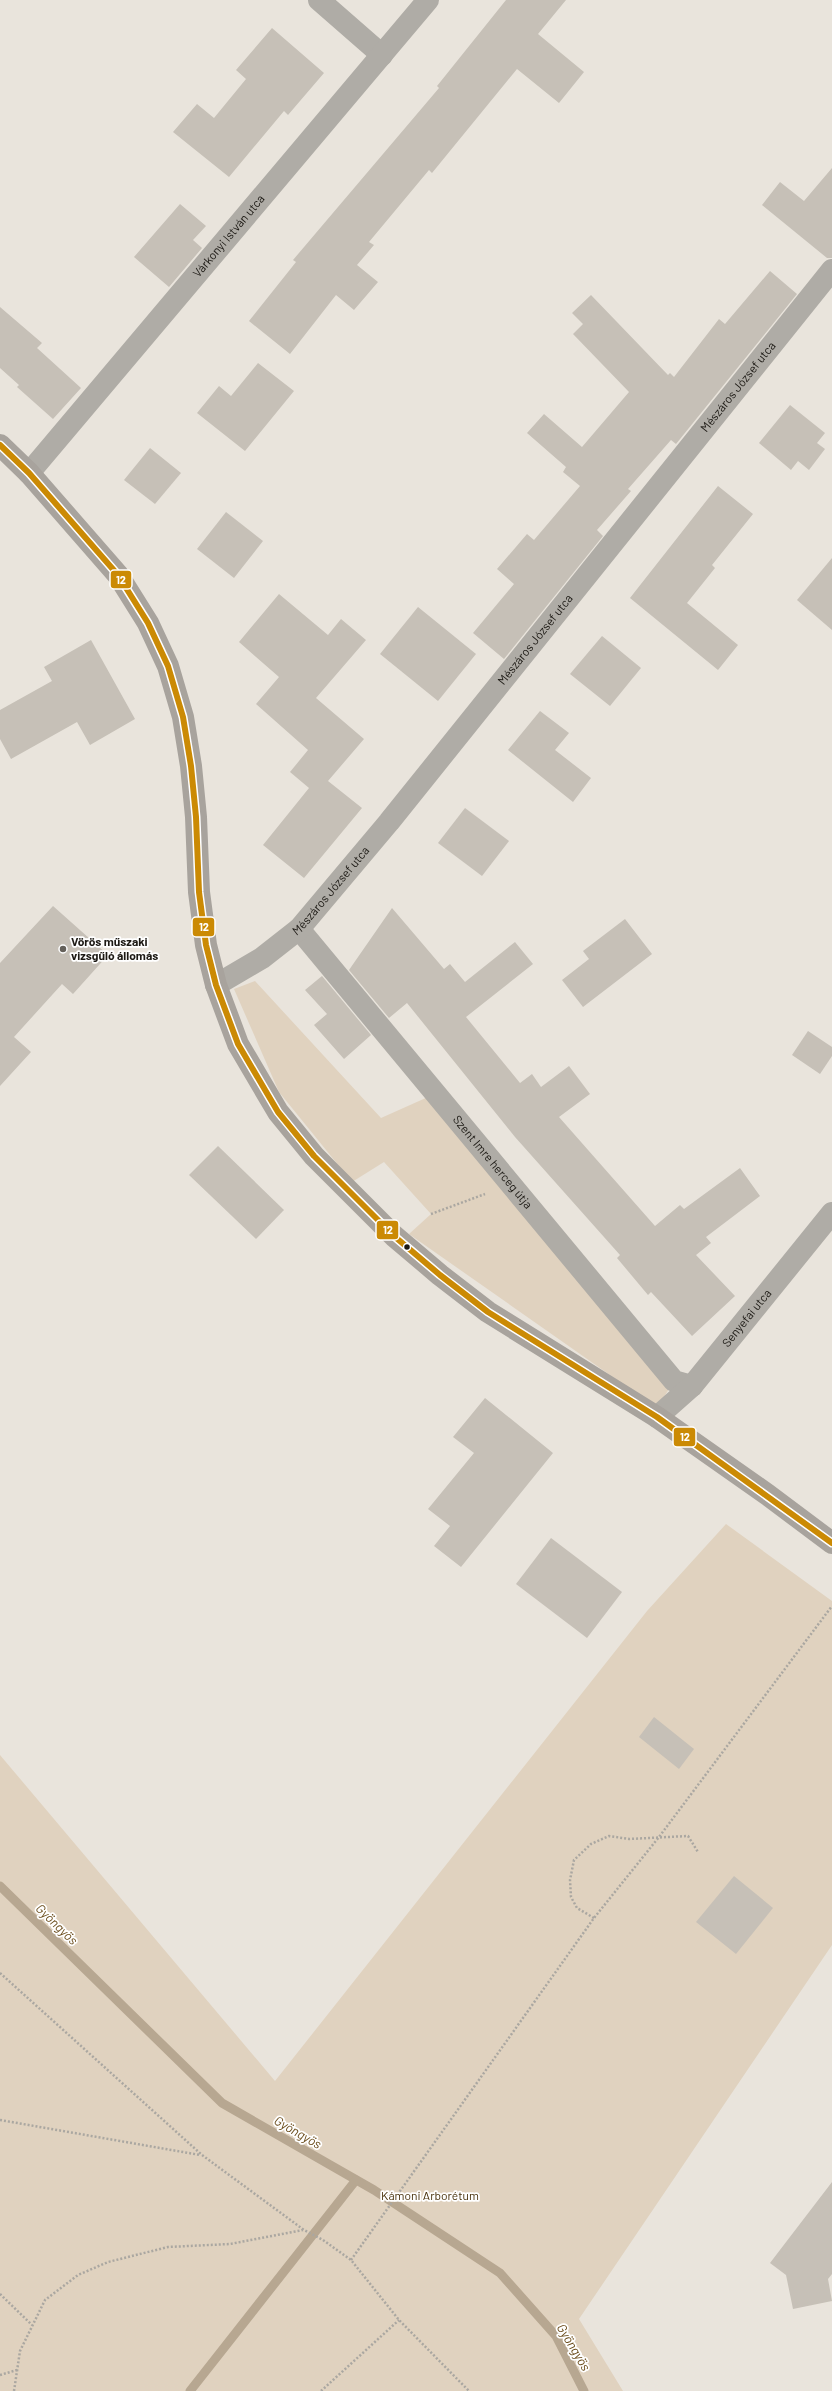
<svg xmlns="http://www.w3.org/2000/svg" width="832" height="2391" font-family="Barlow,sans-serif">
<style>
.green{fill:#e0d2bf}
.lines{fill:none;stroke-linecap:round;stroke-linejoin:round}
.stream{stroke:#b7a791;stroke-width:9}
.building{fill:#c6c0b7}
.path{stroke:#aaa7a1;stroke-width:2.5;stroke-dasharray:2 2;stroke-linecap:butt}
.minor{stroke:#afaca6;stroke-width:22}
.major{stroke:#a8a39d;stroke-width:22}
.bus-1-casing{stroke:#fff;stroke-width:9}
.bus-1{stroke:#cb8a04;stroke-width:6}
.poi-dot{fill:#64605a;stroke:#fff;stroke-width:1.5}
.bus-dot{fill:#1c1914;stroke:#fff;stroke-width:1.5}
.labels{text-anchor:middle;stroke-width:3.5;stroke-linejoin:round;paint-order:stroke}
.street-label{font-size:12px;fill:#1c1914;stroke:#fff}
.poi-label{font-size:12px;font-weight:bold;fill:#1c1914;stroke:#fff;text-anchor:start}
.park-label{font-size:12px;fill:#47300a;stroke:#fff}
.water-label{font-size:13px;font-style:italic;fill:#6b4d1c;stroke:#fff}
.line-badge{stroke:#fff;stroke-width:1.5}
.badge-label{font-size:11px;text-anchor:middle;font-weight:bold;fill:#fff}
</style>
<rect width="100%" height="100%" fill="#e9e4dc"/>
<g class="green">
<path d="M255 981 381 1118 428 1097 674 1381 657 1408 409 1234 431 1214 384 1162 352 1182 279 1092 234 989Z"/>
<path d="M726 1524 832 1601V1945L579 2319 623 2391H0V1755L275 2081 647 1611Z"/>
</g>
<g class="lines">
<g class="stream">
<path d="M0 1886 222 2103 374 2190 500 2273 556 2336 584 2391"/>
<path d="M190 2391 356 2180"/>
</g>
</g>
<g class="building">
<path d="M506 0H566L538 34 584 72 559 103 517 69 432 173 429 170 369 242 374 245 357 265 378 282 354 310 336 295 290 354 249 321 296 262 293 260 439 88 437 86Z"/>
<path d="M272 28 324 73 288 115 284 111 229 177 173 132 197 104 214 118 246 79 236 70Z"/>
<path d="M832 168V258H827L762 205 780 182 804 201Z"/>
<path d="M180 204 206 226 193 240 202 248 169 287 134 257Z"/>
<path d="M770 271 797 294 676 444 671 440 628 489 631 491 597 530 603 536 504 659 473 633 514 584 497 569 527 534 534 540 580 486 563 472 566 467 527 433 544 414 582 447 629 392 573 334 583 324 572 313 591 295 668 375 670 373 674 377 719 319 725 324Z"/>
<path d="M0 307 42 343 37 348 81 388 53 419 17 387 19 385 0 368Z"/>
<path d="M258 363 294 391 245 451 197 413 219 386 231 396Z"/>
<path d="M790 405 825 433 817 443 825 449 809 470 798 461 791 470 759 443Z"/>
<path d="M150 448 181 473 155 504 124 480Z"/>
<path d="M718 486 753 514 712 565 715 568 687 603 738 645 718 670 630 598Z"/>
<path d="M226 512 263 541 234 578 197 549Z"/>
<path d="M832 558V630L797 600Z"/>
<path d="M279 594 328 635 341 619 366 640 316 698 364 739 328 781 362 808 304 878 263 845 309 788 290 772 308 750 256 704 279 677 239 642Z"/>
<path d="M418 607 476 654 438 701 380 654Z"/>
<path d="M602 636 641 668 610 706 570 674Z"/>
<path d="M91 640 135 719 90 745 77 722 11 759 0 739V710L52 681 44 667Z"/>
<path d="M540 711 569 733 555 750 591 778 573 802 508 750Z"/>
<path d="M465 808 509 841 482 876 438 843Z"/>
<path d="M53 906 108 955 73 994 62 984 14 1037 31 1052 0 1086V963Z"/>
<path d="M392 908 444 969 450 964 465 982 515 942 533 964 466 1017 520 1083 532 1074 541 1087 569 1066 590 1094 559 1117 655 1226 680 1205 684 1209 740 1168 760 1196 706 1237 711 1243 696 1255 735 1296 692 1336 651 1292 648 1295 617 1258 620 1255 515 1137 407 1003 389 1018 349 970Z"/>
<path d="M625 919 652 954 583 1007 562 980 589 959 583 951Z"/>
<path d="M322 976 371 1035 344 1059 314 1025 327 1014 305 990Z"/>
<path d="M808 1031 832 1047V1056L820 1074 792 1055Z"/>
<path d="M218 1146 284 1210 256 1239 189 1175Z"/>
<path d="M485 1398 553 1453 461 1567 434 1546 450 1526 428 1509 474 1453 453 1437Z"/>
<path d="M551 1538 622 1592 587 1638 516 1584Z"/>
<path d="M654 1717 694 1749 679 1769 639 1737Z"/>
<path d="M734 1876 773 1908 736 1954 696 1922Z"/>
<path d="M832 2182V2274L828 2279 832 2301 793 2309 786 2275 770 2263Z"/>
</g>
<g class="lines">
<g class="path">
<path d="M431 1214 485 1194"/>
<path d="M594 1918 577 1908 571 1897 570 1880 574 1860 591 1844 609 1836 629 1839 688 1836 698 1852"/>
<path d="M0 1973 202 2155 304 2230 323 2240 351 2260 399 2320 469 2391"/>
<path d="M0 2120 200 2155"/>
<path d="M351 2260 594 1918 659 1837 832 1606"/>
<path d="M0 2294 32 2325"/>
<path d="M0 2375 17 2370"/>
<path d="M14 2391 20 2351 45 2300 78 2275 108 2262 168 2247 230 2244 303 2230"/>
<path d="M321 2391 399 2320"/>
</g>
<g class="minor">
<path d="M319 0 382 55"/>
<path id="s1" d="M29 473 428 0"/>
<path id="s2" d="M299 929 674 1381 692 1386"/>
<path id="s3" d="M216 985 262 958 299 929 389 822 832 270"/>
<path id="s4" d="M657 1417 692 1386 832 1213"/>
</g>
<path class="major" d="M0 445 29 473 118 575 148 623 168 666 183 717 191 766 196 817 199 892 206 945 216 985 238 1044 278 1112 314 1156 394 1236 440 1275 488 1312 657 1417 768 1495 832 1543"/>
<g class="bus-1-casing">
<path id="bus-1" d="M0 445 29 473 118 575 148 623 168 666 183 717 191 766 196 817 199 892 206 945 216 985 238 1044 278 1112 314 1156 394 1236 440 1275 488 1312 657 1417 832 1543"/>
</g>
<use href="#bus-1" class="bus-1"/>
</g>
<circle class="poi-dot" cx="63" cy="949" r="4"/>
<circle class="bus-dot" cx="407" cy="1247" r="3.5"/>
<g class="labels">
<g class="street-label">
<text dy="4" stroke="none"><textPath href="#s1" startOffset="310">Várkonyi István utca</textPath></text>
<text dy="4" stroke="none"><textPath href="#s3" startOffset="798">Mészáros József utca</textPath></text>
<text dy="4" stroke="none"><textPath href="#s3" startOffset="474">Mészáros József utca</textPath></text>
<text dy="4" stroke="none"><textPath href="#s3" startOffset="150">Mészáros József utca</textPath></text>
<text dy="4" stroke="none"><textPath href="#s2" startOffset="303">Szent Imre herceg útja</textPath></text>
<text dy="4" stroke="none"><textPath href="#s4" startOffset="134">Senyefai utca</textPath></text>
</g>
<g class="poi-label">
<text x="71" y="946">Vörös műszaki<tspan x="71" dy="14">vizsgűló állomás</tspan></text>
</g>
<g class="park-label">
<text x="430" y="2200">Kámoni Arborétum</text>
</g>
<g class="water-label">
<text transform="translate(57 1924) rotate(44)" y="5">Gyöngyös</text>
<text transform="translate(298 2132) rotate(30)" y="5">Gyöngyös</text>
<text transform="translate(574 2347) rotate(59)" y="5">Gyöngyös</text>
</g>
</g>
<g class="line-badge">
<rect x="110" y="570" width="22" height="19" rx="4" fill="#cb8a04"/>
<rect x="192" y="917" width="23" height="20" rx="4" fill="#cb8a04"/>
<rect x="376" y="1220" width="23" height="20" rx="4" fill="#cb8a04"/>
<rect x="673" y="1427" width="23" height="20" rx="4" fill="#cb8a04"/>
</g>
<g class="badge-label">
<text x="121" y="584">12</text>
<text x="204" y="931">12</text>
<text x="388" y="1234">12</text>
<text x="685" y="1441">12</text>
</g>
</svg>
